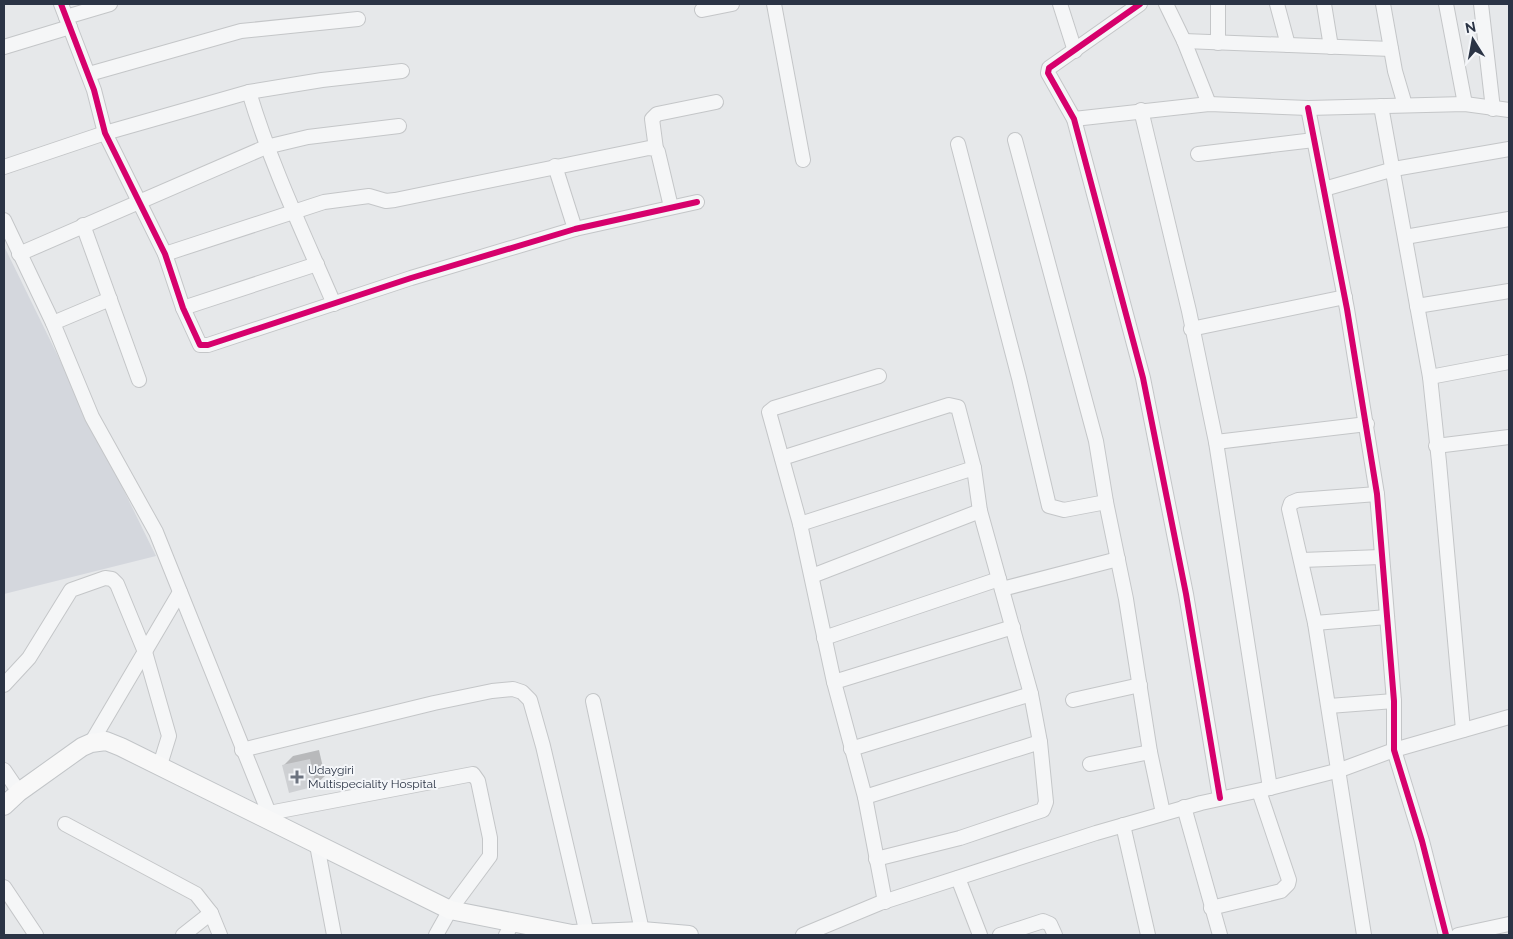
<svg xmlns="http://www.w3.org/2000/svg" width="1513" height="939" font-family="Raleway,sans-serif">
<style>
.built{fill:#d4d7dd}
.shadow{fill:#0003}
.building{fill:#ced0d3}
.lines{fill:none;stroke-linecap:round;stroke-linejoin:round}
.minor-casing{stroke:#c4c6c8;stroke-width:16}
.major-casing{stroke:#c2c5c8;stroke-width:20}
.minor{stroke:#f5f6f7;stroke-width:14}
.major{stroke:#f8f8f8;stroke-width:18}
.cycleway-casing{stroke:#f4f6f9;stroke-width:9}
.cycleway{stroke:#d6006c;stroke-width:6}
.poi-dot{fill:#6c737f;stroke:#f4f6f9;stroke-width:2}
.labels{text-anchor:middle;stroke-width:4;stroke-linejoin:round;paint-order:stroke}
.poi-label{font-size:12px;fill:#2b3445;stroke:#f4f6f9;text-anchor:start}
</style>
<rect width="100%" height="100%" fill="#e6e8ea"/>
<path class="built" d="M4 246 156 556 4 594Z"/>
<path class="shadow" d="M319 750 325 776 315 785 284 765 293 756Z"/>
<path class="building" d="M310 759 316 786 289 793 282 765Z"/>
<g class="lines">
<g class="minor-casing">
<g id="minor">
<path d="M61 4 94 90 105 133 165 254 183 308 200 345H208L411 278 575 229 697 202"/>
<path d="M774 4 803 160"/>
<path d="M1060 4 1075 51"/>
<path d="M1140 4 1049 68 1048 73 1074 119 1143 378 1186 594 1220 798"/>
<path d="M1166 4 1184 41 1209 104"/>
<path d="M1277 4 1288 45"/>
<path d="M1324 4 1331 47"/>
<path d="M1383 4 1395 71 1405 105"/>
<path d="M1446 4 1465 104"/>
<path d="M1481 4 1493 109"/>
<path d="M702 10 732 4"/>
<path d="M66 17 110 4"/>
<path d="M1184 41 1391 49"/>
<path d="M1218 43V4"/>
<path d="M4 47 70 27"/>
<path d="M89 74 241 31 358 19"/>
<path d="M249 92C272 168 303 232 334 304"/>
<path d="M1381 106 1430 377 1439 462 1463 730"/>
<path d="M1308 108 1347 309 1377 494 1394 701V750L1422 841 1446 935"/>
<path d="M1141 110 1189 311 1216 442 1270 788"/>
<path d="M1074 119 1209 104 1308 108 1465 104 1509 110"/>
<path d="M1015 140 1096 441 1106 502 1126 599 1150 752 1163 813"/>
<path d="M958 144 1019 378 1049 506 1064 510 1106 502"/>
<path d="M656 149 652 119 657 114 716 102"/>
<path d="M1198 154 1314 140"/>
<path d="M555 166 575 229"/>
<path d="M4 167 105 133 249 92 322 80 402 71"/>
<path d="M1324 189 1394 169 1509 149"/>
<path d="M4 220 53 323 92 417 156 532 273 823"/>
<path d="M83 225 139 380"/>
<path d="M1405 237 1509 219"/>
<path d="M19 254 266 147 308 137 399 126"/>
<path d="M165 254 324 202 369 196 386 201 395 200 649 148 656 149 658 152 671 207"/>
<path d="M1417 306 1509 291"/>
<path d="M183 308 317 264"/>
<path d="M53 323 110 299"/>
<path d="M1191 329 1345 297"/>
<path d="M879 376 774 408 769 412 800 524 834 682 865 797 885 902"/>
<path d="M1430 377 1509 362"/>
<path d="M1216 442 1367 424"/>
<path d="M1436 446 1509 437"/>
<path d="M782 458 949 405 958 407 974 468 980 511 1031 694 1040 742 1046 802 1043 810 960 838 876 859"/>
<path d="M800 524 974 468"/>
<path d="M1302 560 1381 557"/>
<path d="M812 576 980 511"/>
<path d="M1002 589 1118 559"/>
<path d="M1315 623 1387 617"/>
<path d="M824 638 999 579"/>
<path d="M834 682 1013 627"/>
<path d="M4 685 29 658 71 590 105 578 112 579 117 584 145 652 169 736 160 765"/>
<path d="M1073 700 1140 685"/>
<path d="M593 701 642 931"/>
<path d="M1329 706 1394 701"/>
<path d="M91 743 180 592"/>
<path d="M851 749 1031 694"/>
<path d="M242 750 434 703 492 691 513 689 522 692 530 700 543 746 587 934"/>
<path d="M1090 764 1150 752"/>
<path d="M4 770 19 792"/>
<path d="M865 797 1040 742"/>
<path d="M1184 807 1220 935"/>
<path d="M269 813 473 774 478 781 490 838V856L450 910 436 935"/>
<path d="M65 824 196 894 211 913 220 935"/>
<path d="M1123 825 1148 935"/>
<path d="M317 845 334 935"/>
<path d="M958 878 980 935"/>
<path d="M4 887 36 935"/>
<path d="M1211 908 1281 891 1288 884 1289 880 1259 791"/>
<path d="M183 935 211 913"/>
<path d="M506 935 513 922"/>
<path d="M803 935 880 903 1096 833 1201 803 1270 788 1340 770 1394 750 1509 717"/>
<path d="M1000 935 1043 921 1050 924 1055 935"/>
<path d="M1364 935 1315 623 1289 509 1291 503 1298 500 1377 494"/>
<path d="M1458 935 1509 924"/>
</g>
</g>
<g class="major-casing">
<path id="major" d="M4 806 19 792 82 747 91 743 106 741 121 747 450 910 572 934 642 931 689 935"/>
</g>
<use href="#minor" class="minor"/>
<use href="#major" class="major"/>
<g class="cycleway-casing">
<g id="cycleway">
<path d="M61 4 94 90 105 133 165 254 183 308 200 345H208L411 278 575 229 697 202"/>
<path d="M1140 4 1049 68 1048 73 1074 119 1143 378 1186 594 1220 798"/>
<path d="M1308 108 1347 309 1377 494 1394 701V750L1422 841 1446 935"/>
</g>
</g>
<use href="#cycleway" class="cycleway"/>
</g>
<path class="poi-dot" d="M294.5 769.5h5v5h5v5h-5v5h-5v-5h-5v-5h5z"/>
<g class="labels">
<g class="poi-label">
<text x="308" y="774">Udaygiri<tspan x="308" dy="14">Multispeciality Hospital</tspan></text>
</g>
</g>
<rect width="1513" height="939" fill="none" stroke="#2b3445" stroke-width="10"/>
<g transform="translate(1473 40) rotate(349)" stroke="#f4f6f9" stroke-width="4" paint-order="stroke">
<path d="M0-4L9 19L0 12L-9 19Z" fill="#2b3445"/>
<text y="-8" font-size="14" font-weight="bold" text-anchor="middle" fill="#2b3445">N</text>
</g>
</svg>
